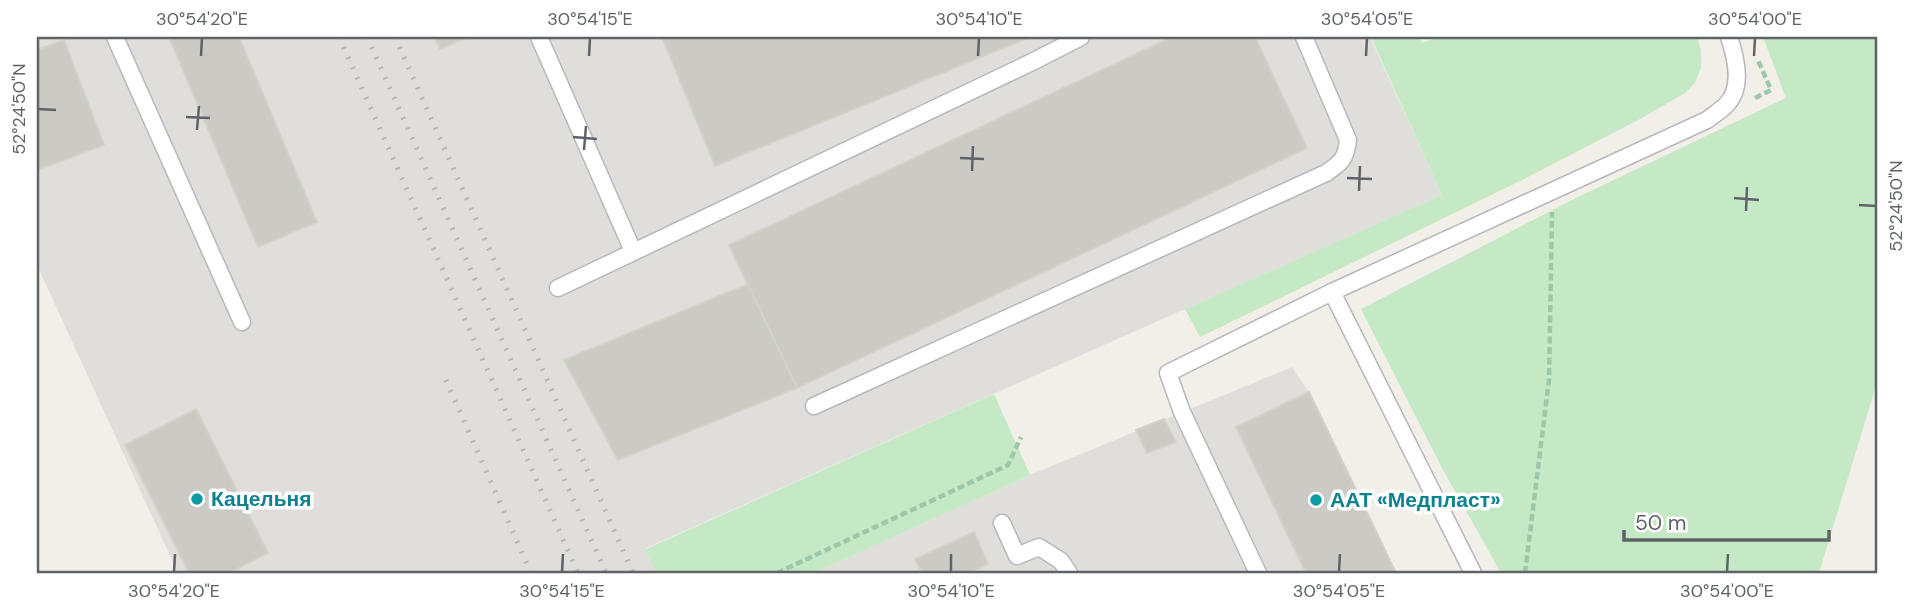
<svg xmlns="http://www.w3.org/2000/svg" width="1915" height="610" font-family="'DM Sans',sans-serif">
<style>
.industrial{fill:#e0deda}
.green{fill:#c5e8c5}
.building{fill:#cccac5;stroke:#d6d1c6;stroke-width:2}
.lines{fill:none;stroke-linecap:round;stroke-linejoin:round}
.service-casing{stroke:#b5b8bc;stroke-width:19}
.path{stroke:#9cc7a9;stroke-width:4.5;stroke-dasharray:7 3.5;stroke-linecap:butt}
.service{stroke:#fff;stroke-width:16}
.rail{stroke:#b6b7b8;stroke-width:5;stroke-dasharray:2 9;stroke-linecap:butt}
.ticks{fill:none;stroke:#5f6368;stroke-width:2.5}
.culture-dot{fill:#0f9aa8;stroke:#fff;stroke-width:2.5}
.labels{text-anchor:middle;stroke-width:7;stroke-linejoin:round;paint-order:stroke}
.culture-label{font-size:21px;font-weight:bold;fill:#0d838f;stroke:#fff;text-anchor:start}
.neatline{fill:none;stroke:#5f6368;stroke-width:2.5}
.ticks-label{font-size:18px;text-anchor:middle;fill:#5f6368}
</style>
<rect width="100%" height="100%" fill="#f1efe8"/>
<g class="industrial">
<path d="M37 37H1370L1442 195 646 548 656 573H178L37 265Z"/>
<path d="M1292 367 1309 392 1396 573H814L1030 475Z"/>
</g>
<g class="green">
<path d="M1371 37H1419L1422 43 1438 37H1697L1701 50V68L1695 83 1685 93 1640 119 1520 181 1200 337 1185 309 1442 195Z"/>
<path d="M1763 37H1878V379L1819 573H1501L1442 468 1361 309 1572 200 1786 98Z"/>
<path d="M994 394 1030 475 814 573H656L646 549Z"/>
</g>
<g class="building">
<path d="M169 37H239L317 222 258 247Z"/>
<path d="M435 37H468L440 49Z"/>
<path d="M662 37H1030L715 166Z"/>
<path d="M1172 37H1255L1307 148 797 388 729 245Z"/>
<path d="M64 40 104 145 37 170V50Z"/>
<path d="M748 284 797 388 618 460 564 360Z"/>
<path d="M1309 392 1396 573H1306L1236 427Z"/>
<path d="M196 409 268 553 229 573H189L125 445Z"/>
<path d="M1164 419 1176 442 1147 453 1136 430Z"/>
<path d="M974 532 988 564 968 573H922L915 559Z"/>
</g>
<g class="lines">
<g class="service-casing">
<g id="service">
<path d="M115 37 242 322"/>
<path d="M539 37 633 251"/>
<path d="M558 288 1032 62 1081 37"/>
<path d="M1332 292 1473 573"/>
<path d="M814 406 1326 173C1341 163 1346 159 1348 140L1304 37"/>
<path d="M1002 523 1017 556 1039 547 1061 561 1069 573"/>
<path d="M1258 573 1182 412 1168 373 1332 292 1707 120C1713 115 1720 111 1725 106 1744 89 1736 58 1729 37"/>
</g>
</g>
<g class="path">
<path d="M1755 98 1771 90 1758 60"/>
<path d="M777 573 1008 465 1021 437"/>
<path d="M1525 573 1549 380 1552 212"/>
</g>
<use href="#service" class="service"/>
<g class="rail">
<path d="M339 37 578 573"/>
<path d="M367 37 606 573"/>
<path d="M395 37 633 573"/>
<path d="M446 380 531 573"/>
</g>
</g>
<path class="ticks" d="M201 56 202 38M589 56 590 38M978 56 979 38M1366 56 1367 38M1754 56 1755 38M38 109 56 110M186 117 210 118M197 130 199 106M573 137 597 139M584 150 586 126M960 158 984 159M972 171 973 146M1347 178 1372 179M1359 191 1360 166M1734 198 1759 200M1859 205 1876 206M1746 211 1747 187M174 572 175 554M562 572 563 554M951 572V554M1339 572 1340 554M1727 572 1728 554"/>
<g class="culture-dot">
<circle cx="197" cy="499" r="7"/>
<circle cx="1316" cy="500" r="7"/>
</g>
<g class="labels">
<g class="culture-label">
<text x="211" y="506">Кацельня</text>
<text x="1330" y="507">ААТ «Медпласт»</text>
</g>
</g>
<rect width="1915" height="610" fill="none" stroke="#ffffff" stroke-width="77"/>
<path d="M1624 530v10h205v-10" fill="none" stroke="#5f6368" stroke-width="3.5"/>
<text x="1635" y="530" font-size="21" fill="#5f6368" stroke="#ffffff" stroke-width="5" paint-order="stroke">50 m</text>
<rect x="38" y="38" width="1838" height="534" class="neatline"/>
<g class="ticks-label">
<text x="202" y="25">30°54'20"E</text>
<text x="590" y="25">30°54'15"E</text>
<text x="979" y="25">30°54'10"E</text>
<text x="1367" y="25">30°54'05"E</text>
<text x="1755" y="25">30°54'00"E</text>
<text transform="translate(19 109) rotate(-90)" y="6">52°24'50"N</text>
<text transform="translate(1896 206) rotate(-90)" y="6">52°24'50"N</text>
<text x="174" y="597">30°54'20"E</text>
<text x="562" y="597">30°54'15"E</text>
<text x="951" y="597">30°54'10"E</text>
<text x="1339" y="597">30°54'05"E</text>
<text x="1727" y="597">30°54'00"E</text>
</g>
</svg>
